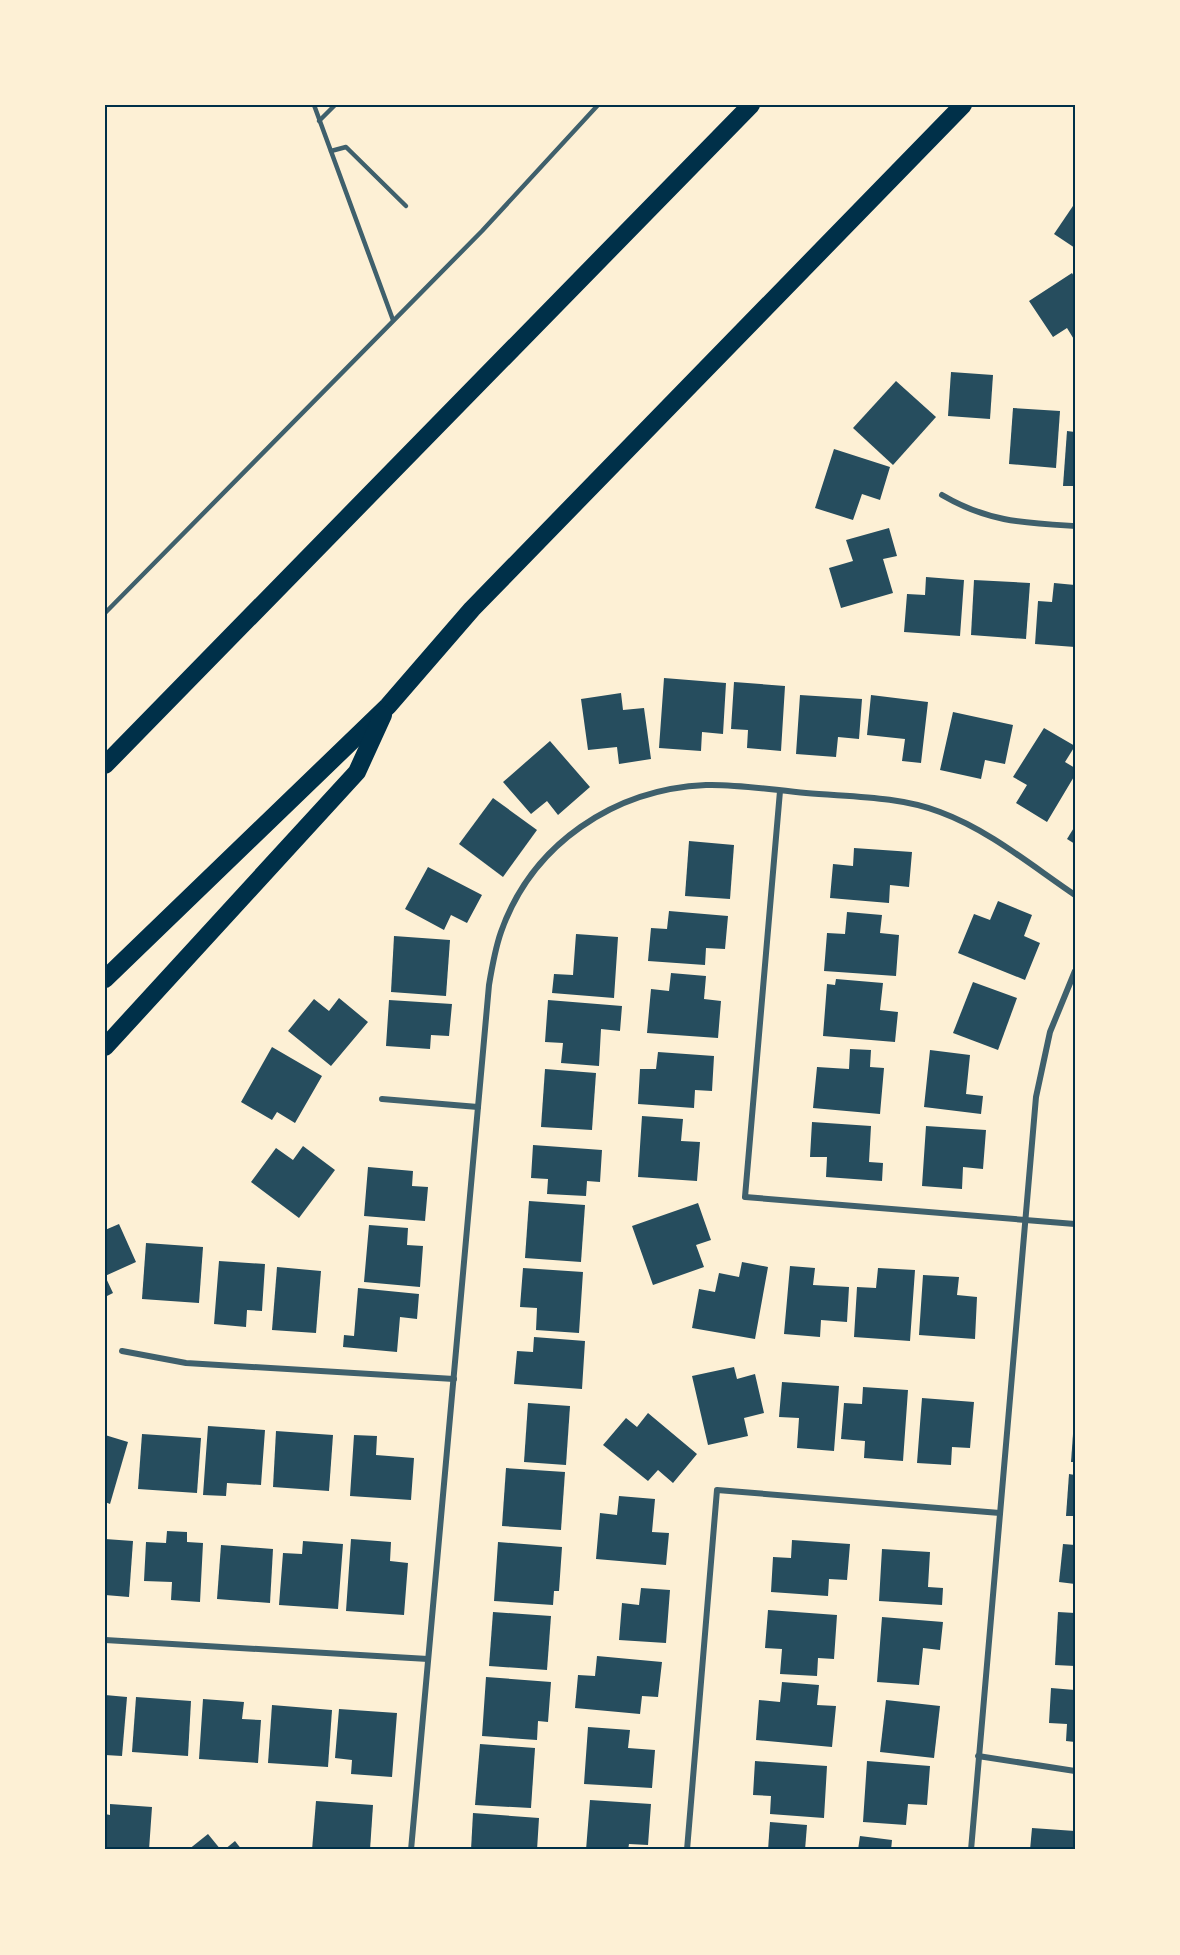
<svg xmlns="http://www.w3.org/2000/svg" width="1180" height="1955" font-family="'Varela Round',sans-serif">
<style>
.building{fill:#264d5e}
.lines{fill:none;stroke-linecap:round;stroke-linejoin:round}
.service{stroke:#3f606c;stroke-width:4.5}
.minor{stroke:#3f606c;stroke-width:6}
.motorway{stroke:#003049;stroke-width:18}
.neatline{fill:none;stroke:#003049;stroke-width:2}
</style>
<rect width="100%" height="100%" fill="#fdf0d5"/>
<g class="building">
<path d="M1075 203V248L1054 234Z"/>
<path d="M1072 273 1075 278V341L1067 328 1053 337 1029 301Z"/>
<path d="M951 372 993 375 990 419 948 416Z"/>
<path d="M896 381 936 417 893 465 853 428Z"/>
<path d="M1013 408 1060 411 1056 468 1009 464Z"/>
<path d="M1067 431 1075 432V486H1063Z"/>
<path d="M834 449 890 467 880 500 862 494 853 520 815 508Z"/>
<path d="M889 528 897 556 883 559 893 593 841 608 829 568 853 561 846 540Z"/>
<path d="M926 577 964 580 960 636 904 632 907 594 925 595Z"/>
<path d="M974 580 1030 583 1026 639 971 635Z"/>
<path d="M1054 583 1075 585V647L1035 644 1038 601 1052 602Z"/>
<path d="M664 678 726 683 723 734 702 732 701 751 659 748Z"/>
<path d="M734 682 785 686 781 751 747 748 748 730 731 729Z"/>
<path d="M621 693 623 710 644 708 651 759 619 764 617 747 588 750 581 699Z"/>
<path d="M800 695 862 699 859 739 838 737 836 757 796 754Z"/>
<path d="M871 695 928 702 921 763 902 761 905 739 867 735Z"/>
<path d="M953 712 1013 725 1005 764 985 760 981 779 940 770Z"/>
<path d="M1044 728 1075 746 1065 762 1075 768V775L1047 822 1016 803 1027 785 1013 777Z"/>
<path d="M550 741 590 787 558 815 547 801 531 814 503 782Z"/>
<path d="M493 798 537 830 503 877 459 844Z"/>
<path d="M1075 826V844L1067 839Z"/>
<path d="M689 841 734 845 730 899 685 896Z"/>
<path d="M854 848 912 852 909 887 890 885 889 903 830 898 833 864 853 866Z"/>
<path d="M428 867 482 895 467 923 451 915 444 930 405 909Z"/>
<path d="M998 901 1032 915 1024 936 1040 943 1025 980 958 953 974 914 990 920Z"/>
<path d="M669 911 728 916 725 949 706 948 705 965 648 961 651 928 667 929Z"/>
<path d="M847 912 882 915 880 933 899 935 896 976 824 971 827 933 845 934Z"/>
<path d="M576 934 618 937 614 998 552 993 554 974 573 975Z"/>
<path d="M394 936 450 940 446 996 391 992Z"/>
<path d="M671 973 706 976 704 999 721 1001 718 1038 647 1033 651 989 669 991Z"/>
<path d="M836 979 883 983 880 1010 898 1012 895 1042 823 1036 827 984 835 985Z"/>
<path d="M973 982 1017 998 998 1050 953 1033Z"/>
<path d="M339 998 368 1022 331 1066 288 1031 314 999 329 1011Z"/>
<path d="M389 1000 452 1004 449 1036 431 1035 430 1049 386 1046Z"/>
<path d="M548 1000 622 1006 620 1031 601 1029 599 1066 561 1063 563 1043 545 1042Z"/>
<path d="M272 1047 322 1076 295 1123 277 1112 272 1120 241 1102Z"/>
<path d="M850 1049 871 1050 870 1067 884 1068 880 1114 813 1108 817 1067 849 1069Z"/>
<path d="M930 1050 970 1055 966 1094 983 1096 981 1114 924 1107Z"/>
<path d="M658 1052 714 1056 712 1091 695 1090 694 1108 638 1104 640 1069H656Z"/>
<path d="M545 1069 596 1073 592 1130 541 1127Z"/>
<path d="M642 1116 683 1119 681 1141 700 1142 697 1181 638 1177Z"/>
<path d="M812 1122 871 1126 869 1162 883 1163 882 1181 826 1177 827 1157H810Z"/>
<path d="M926 1126 986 1130 983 1169 963 1167 962 1189 922 1186Z"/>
<path d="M533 1145 602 1150 600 1182 587 1181 586 1196 547 1194 548 1179 531 1178Z"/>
<path d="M303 1146 335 1170 299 1218 251 1182 276 1148 293 1160Z"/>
<path d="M368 1167 413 1171 412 1186 428 1187 425 1221 364 1216Z"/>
<path d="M529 1201 585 1205 581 1262 525 1258Z"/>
<path d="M698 1203 711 1240 696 1245 704 1267 653 1285 632 1226Z"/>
<path d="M119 1224 136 1262 105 1276 113 1293 105 1297V1230Z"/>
<path d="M369 1225 408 1228 407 1245 423 1246 420 1287 364 1282Z"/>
<path d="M146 1243 203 1247 199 1303 142 1299Z"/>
<path d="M219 1261 265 1264 262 1311 247 1310 246 1327 214 1324Z"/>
<path d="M742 1262 768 1267 755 1339 692 1328 699 1289 715 1292 719 1273 739 1277Z"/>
<path d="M790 1266 815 1268 813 1285 849 1287 847 1322 821 1320 820 1337 784 1334Z"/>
<path d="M277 1267 321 1271 316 1333 272 1330Z"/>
<path d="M523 1268 583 1272 579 1333 536 1330 537 1308 520 1307Z"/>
<path d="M878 1268 915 1270 910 1341 854 1337 857 1287 876 1288Z"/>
<path d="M923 1275 959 1277 957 1295 977 1297 975 1339 919 1335Z"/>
<path d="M358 1288 419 1294 417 1319 400 1317 397 1352 343 1347 344 1335 354 1336Z"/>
<path d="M534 1337 585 1341 582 1389 514 1384 517 1351 533 1352Z"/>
<path d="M734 1367 737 1379 755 1374 764 1413 744 1418 748 1436 708 1445 692 1376Z"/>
<path d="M782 1382 839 1386 834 1451 797 1448 799 1418 779 1417Z"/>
<path d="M863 1387 908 1390 903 1461 864 1458 865 1441 841 1439 844 1403 862 1404Z"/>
<path d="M922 1398 974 1402 970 1448 952 1447 951 1465 917 1463Z"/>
<path d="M528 1403 570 1406 566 1465 524 1462Z"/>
<path d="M648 1413 697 1454 673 1483 658 1470 648 1481 603 1445 626 1418 637 1427Z"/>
<path d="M208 1426 265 1430 261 1485 227 1483 226 1496 203 1495Z"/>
<path d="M276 1431 333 1435 329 1491 273 1487Z"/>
<path d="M142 1434 201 1438 197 1493 138 1489Z"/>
<path d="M1073 1434H1075V1462H1071Z"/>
<path d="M105 1435 128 1442 110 1504 105 1502Z"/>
<path d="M354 1435 377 1436 376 1455 414 1458 411 1500 350 1496Z"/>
<path d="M506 1468 565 1472 561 1530 502 1526Z"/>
<path d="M1069 1474 1075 1475V1516H1066Z"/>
<path d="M619 1496 655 1499 652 1532 669 1533 666 1565 596 1559 600 1513 617 1515Z"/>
<path d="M167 1531 187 1532V1542L203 1543 200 1602 171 1600 172 1582 144 1581 146 1542 166 1543Z"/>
<path d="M105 1539 133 1541 129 1597 105 1595Z"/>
<path d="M351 1539 391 1542 390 1561 408 1563 404 1615 346 1611Z"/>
<path d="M792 1540 850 1544 847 1580 829 1579 828 1596 771 1592 773 1557 791 1558Z"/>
<path d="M303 1541 343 1544 338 1609 279 1605 283 1553 302 1554Z"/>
<path d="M498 1542 562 1547 559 1591H554L553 1605 494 1601Z"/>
<path d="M1063 1544 1075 1545V1584L1059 1582Z"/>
<path d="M221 1545 273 1549 270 1603 217 1599Z"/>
<path d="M882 1549 930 1552 928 1587 943 1588 942 1605 879 1601Z"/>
<path d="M641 1588 670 1590 666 1643 619 1640 622 1603 639 1605Z"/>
<path d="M768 1610 837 1615 834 1659 818 1658 817 1676 780 1674 782 1649 765 1648Z"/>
<path d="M493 1612 551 1616 547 1670 489 1666Z"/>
<path d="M1058 1612 1075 1613V1666L1055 1665Z"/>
<path d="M882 1617 943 1622 940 1650 923 1648 919 1685 877 1682Z"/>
<path d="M597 1656 662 1662 658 1697 642 1696 640 1714 575 1708 578 1675 595 1676Z"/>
<path d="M486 1677 551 1682 548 1722 538 1721 537 1740 482 1736Z"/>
<path d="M782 1682 819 1685 817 1705 836 1706 832 1747 756 1740 759 1700 780 1702Z"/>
<path d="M1051 1688 1075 1690V1742L1066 1741 1067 1724 1049 1723Z"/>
<path d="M105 1695 127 1697 122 1756 105 1755Z"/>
<path d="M136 1697 191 1701 188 1756 132 1752Z"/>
<path d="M203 1699 244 1702 242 1719 261 1720 258 1763 199 1759Z"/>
<path d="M886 1700 940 1706 934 1758 880 1752Z"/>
<path d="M272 1705 332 1710 328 1767 268 1763Z"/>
<path d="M339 1709 397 1713 392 1777 351 1774 352 1760 335 1758Z"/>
<path d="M588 1727 630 1730 628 1748 655 1750 652 1788 584 1784Z"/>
<path d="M480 1744 535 1748 531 1808 475 1805Z"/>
<path d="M755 1761 827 1766 824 1818 770 1814 771 1796 753 1795Z"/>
<path d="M867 1761 930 1766 927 1805 908 1804 906 1825 863 1822Z"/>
<path d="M590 1800 651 1804 648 1845 629 1844 628 1850H586Z"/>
<path d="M316 1801 373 1805 370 1850H312Z"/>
<path d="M110 1804 152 1807 149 1850H105V1814L110 1815Z"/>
<path d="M473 1813 539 1818 537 1850H471Z"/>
<path d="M770 1822 807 1825 805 1850H768Z"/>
<path d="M1032 1828 1075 1831V1850H1030Z"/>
<path d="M208 1834 221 1850H188Z"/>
<path d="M860 1836 892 1840 891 1850H858Z"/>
<path d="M235 1841 242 1850H224Z"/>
</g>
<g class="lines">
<g class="service">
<path d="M314 105 393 320"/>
<path d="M319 121 335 105"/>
<path d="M331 151 346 147 406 206"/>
<path d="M105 613 482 231 598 105"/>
</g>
<g class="minor">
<path d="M942 495C988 522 1024 523 1075 526"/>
<path d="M780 791 745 1197 1075 1224"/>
<path d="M382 1099 478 1107"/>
<path d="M122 1351 186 1363 454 1379"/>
<path d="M105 1640 428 1659"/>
<path d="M978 1756 1075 1771"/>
<path d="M411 1850 489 985C492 967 495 949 501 932 532 844 614 789 706 785 738 784 773 790 806 793 850 797 898 796 940 812 989 830 1032 866 1075 895"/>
<path d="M687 1850 717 1490 1000 1513"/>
<path d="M971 1850 1036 1097 1050 1032 1075 971"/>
</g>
<g class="motorway">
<path d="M105 765 751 105"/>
<path d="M105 979 388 706 472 609 963 105"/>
<path d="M105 1047 357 772 383 715"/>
</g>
</g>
<rect width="1180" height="1955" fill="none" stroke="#fdf0d5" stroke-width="213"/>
<rect x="106" y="106" width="968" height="1742" class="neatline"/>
</svg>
